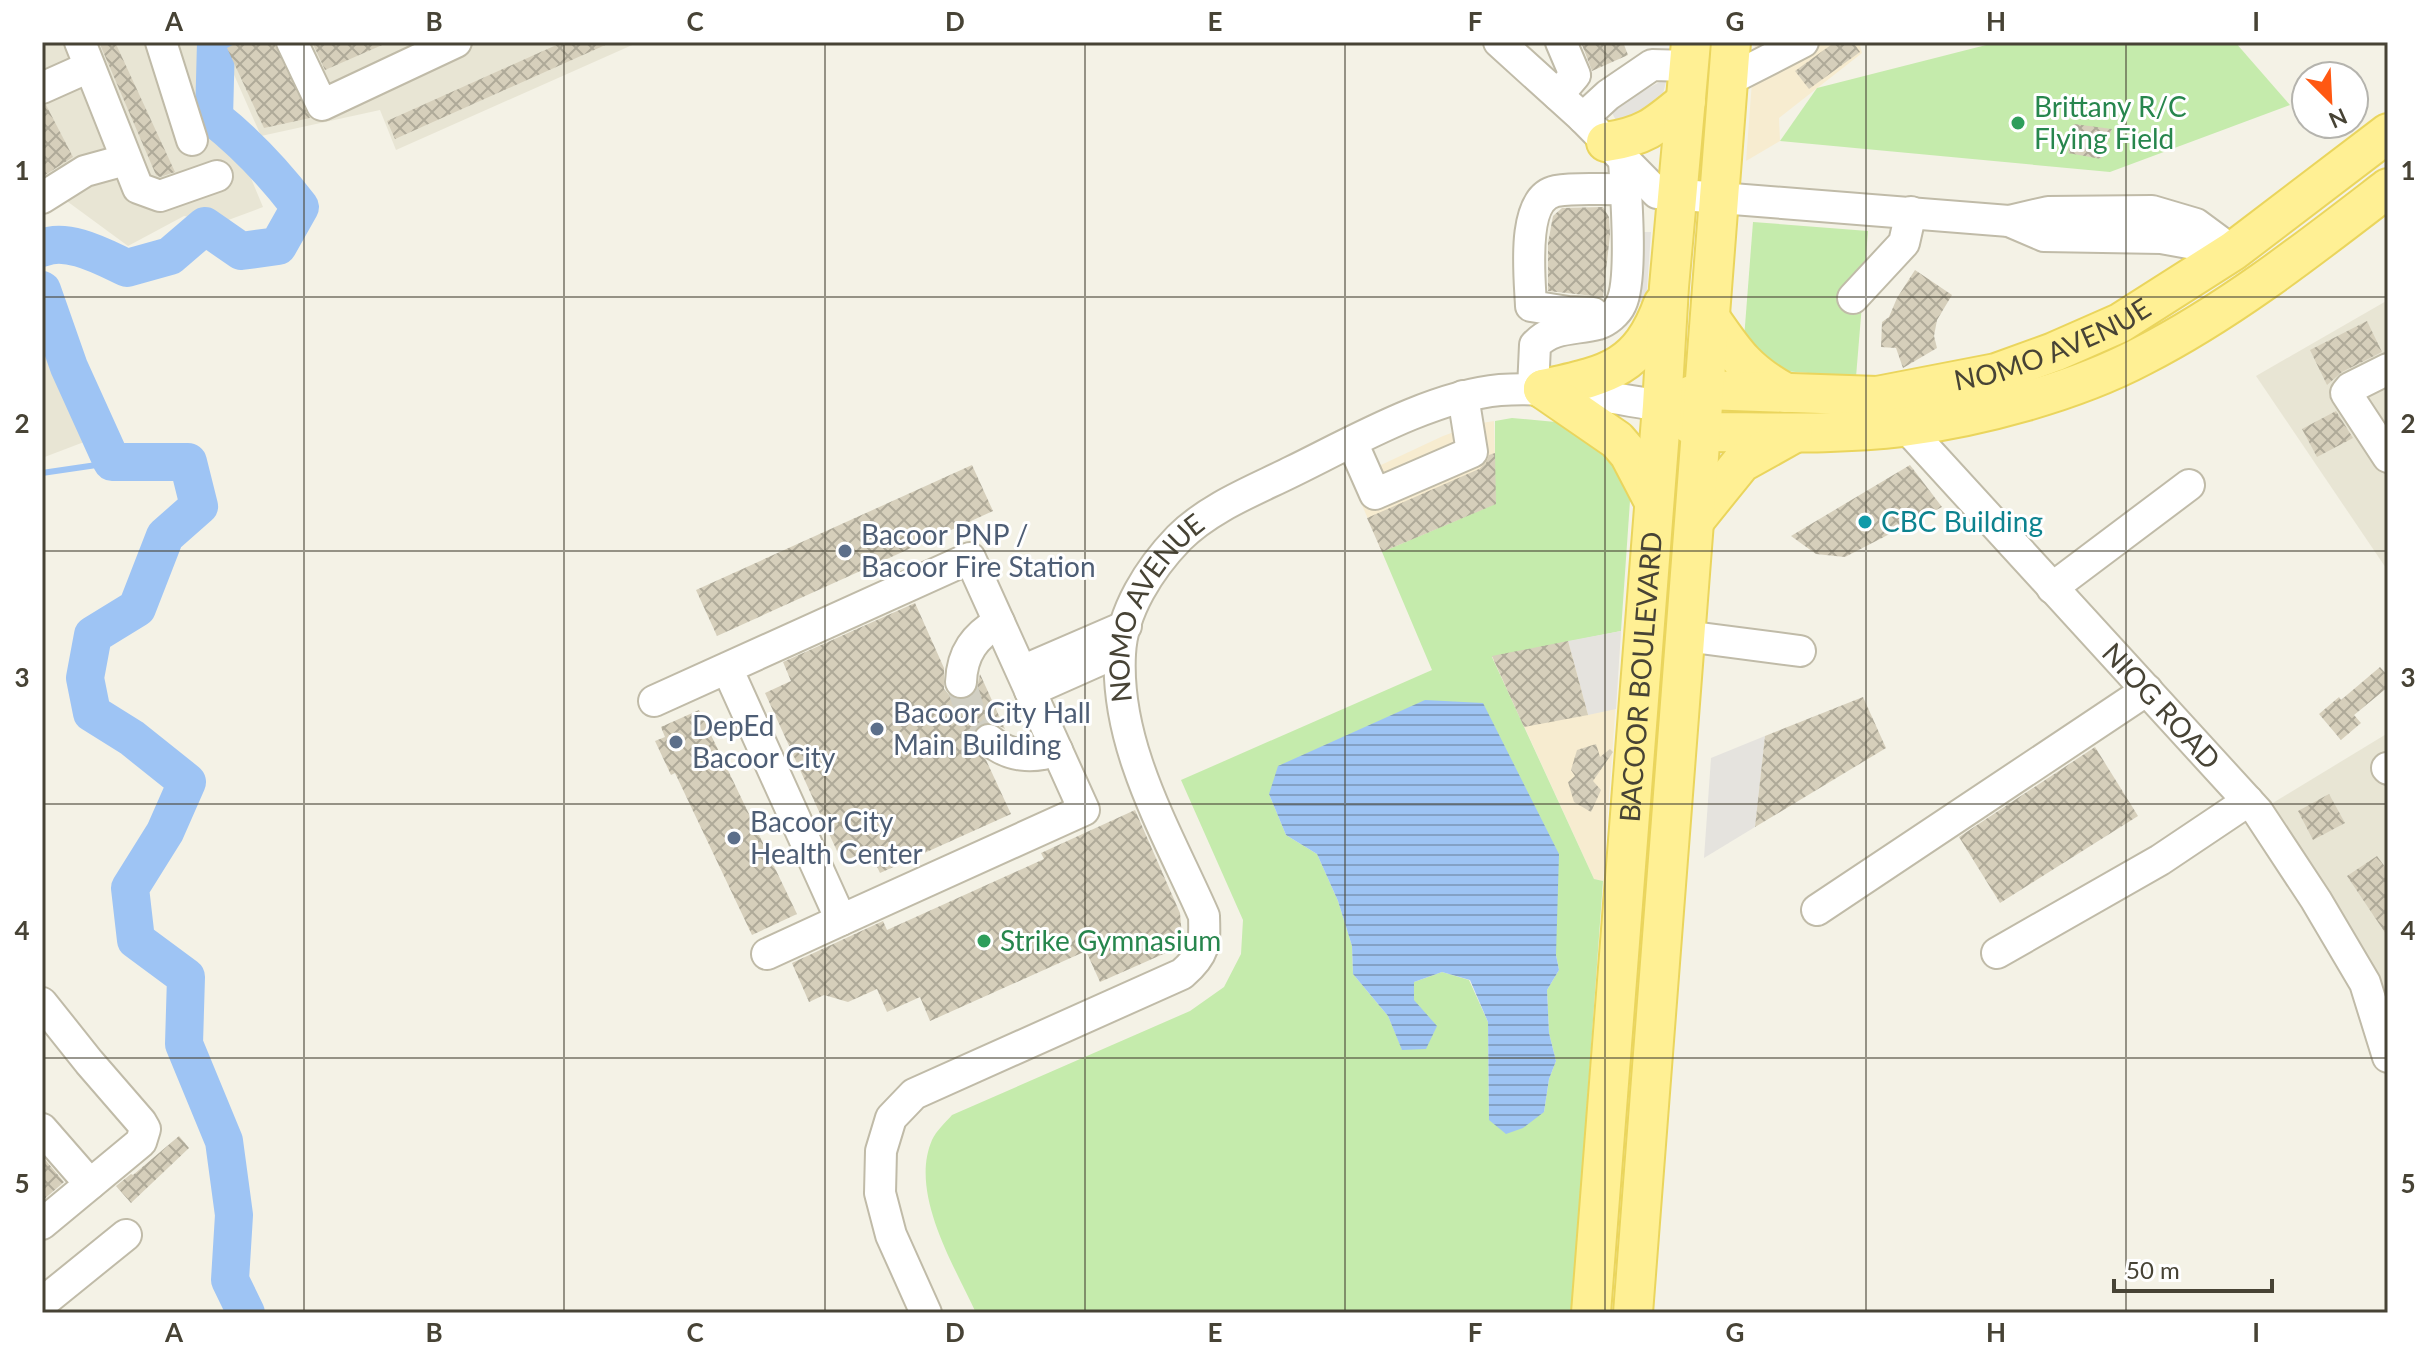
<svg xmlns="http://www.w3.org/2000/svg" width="2430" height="1355" font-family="Lato,sans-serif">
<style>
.residential{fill:#e8e5d4}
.commercial{fill:#f7ecd0}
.green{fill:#c5ebac;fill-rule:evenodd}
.parking{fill:#e5e3de}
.water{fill:url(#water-rules)}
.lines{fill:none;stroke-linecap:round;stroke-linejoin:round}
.stream{stroke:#9ec4f4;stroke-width:6}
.river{stroke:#9ec4f4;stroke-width:38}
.building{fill:url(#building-cross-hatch)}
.minor-tunnel{stroke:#d1cfc3;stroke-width:30;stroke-dasharray:30 15;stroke-linecap:butt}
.minor-casing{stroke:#c0bba8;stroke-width:34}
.major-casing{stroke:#ead55d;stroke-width:42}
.minor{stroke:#fff;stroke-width:30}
.major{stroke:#fff094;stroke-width:38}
.grid{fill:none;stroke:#474335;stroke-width:2;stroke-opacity:0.55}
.leisure-dot{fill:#2e9e5b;stroke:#fff;stroke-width:3}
.culture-dot{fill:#0f9aa8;stroke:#fff;stroke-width:3}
.service-dot{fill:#5c6f8a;stroke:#fff;stroke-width:3}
.labels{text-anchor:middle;stroke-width:6;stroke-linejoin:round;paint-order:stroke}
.leisure-label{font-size:28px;fill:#27864d;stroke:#fff;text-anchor:start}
.street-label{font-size:28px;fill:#474335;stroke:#fff}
.culture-label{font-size:28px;fill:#0d838f;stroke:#fff;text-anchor:start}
.service-label{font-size:28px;fill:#4e5e75;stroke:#fff;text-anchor:start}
.neatline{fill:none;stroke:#474335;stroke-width:3}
.grid-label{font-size:26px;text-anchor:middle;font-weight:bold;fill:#474335}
</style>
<defs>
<pattern id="water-rules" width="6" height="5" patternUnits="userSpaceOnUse" patternTransform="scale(2)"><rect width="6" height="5" fill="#9ec4f4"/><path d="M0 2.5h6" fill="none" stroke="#83a1c6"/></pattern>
<pattern id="building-cross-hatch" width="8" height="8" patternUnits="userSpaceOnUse" patternTransform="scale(2)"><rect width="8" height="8" fill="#d6cfbb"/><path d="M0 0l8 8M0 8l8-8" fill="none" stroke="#afaa99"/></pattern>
</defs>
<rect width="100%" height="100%" fill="#f4f2e6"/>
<g class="residential">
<path d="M42 42H209L198 51 203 113 243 159 263 207 223 222 184 216 128 246 64 199 42 216Z"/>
<path d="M226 42H639L396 150 380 110 261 136 221 45Z"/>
<path d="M2388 300V571L2256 376Z"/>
<path d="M42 348 84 442 42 458Z"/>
<path d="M2388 733V1057L2258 812Z"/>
</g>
<g class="commercial">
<path d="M1755 42H1859L1862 53 1779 118 1780 141 1746 161Z"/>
<path d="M1494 421 1496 504 1382 552 1351 479 1443 436 1476 424Z"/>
<path d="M1621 631 1603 881 1594 879 1492 656Z"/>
</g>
<g class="green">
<path d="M1998 42H2235L2290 105 2110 172 1780 141 1817 88Z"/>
<path d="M1753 222 1868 231 1856 377 1773 370 1744 339Z"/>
<path d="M1512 418 1566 423 1632 472 1621 631 1492 657 1594 879 1603 881 1572 1313H976C954 1265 909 1193 932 1140 936 1131 946 1122 952 1115L1190 1011 1224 987 1241 954 1243 920 1181 780 1432 670 1382 552 1495 504V421ZM1269 794 1556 955 1559 970 1547 990 1549 1033 1556 1061 1549 1079 1544 1112 1489 1120 1488 1022 1469 980 1442 972 1414 982V1000L1402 1049 1388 1016 1353 974 1352 946 1338 901 1317 854 1286 835Z"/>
</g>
<g class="parking">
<path d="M1667 78 1660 106 1620 128 1610 109Z"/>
<path d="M1636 232H1651L1646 303 1632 301Z"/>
<path d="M1621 631 1616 709 1588 715 1568 641Z"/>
<path d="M1765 736 1755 827 1704 858 1711 758Z"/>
</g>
<path class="water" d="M1425 700 1483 703 1559 854 1556 955 1559 970 1547 990 1549 1033 1556 1061 1549 1079 1544 1112 1523 1128 1506 1134 1489 1120 1488 1022 1470 980 1442 972 1414 982V1000L1437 1026 1426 1049 1402 1050 1388 1016 1353 974 1352 946 1338 901 1317 854 1286 835 1269 794 1278 766Z"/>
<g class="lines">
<path class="stream" d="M42 473 117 462"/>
<g class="river">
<path d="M42 248C68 237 103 257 127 268L170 256 205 226 241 251 278 246 300 207C274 173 248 145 214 118L216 42"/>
<path d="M42 290 69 367 112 462H188L199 506 165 536 137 608 93 635 85 678 92 713 132 738 187 782 165 832 130 888 136 940 186 977 184 1044 224 1141 234 1215 230 1280 246 1313"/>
</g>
</g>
<g class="building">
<path d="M99 42H115L175 172 160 177 156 175Z"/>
<path d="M238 42H274L310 118 264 128 227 48Z"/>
<path d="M312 42H389L325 70Z"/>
<path d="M563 42H612L395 139 387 121Z"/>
<path d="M1581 42H1623L1628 55 1592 71Z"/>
<path d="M1835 42H1853L1860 52 1809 89 1795 71Z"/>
<path d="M46 105 73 157 42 177V106Z"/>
<path d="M2074 124 2112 129 2101 159 2068 153Z"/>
<path d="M1603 207 1609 217 1610 235 1603 297 1548 291V243L1553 216 1562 208Z"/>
<path d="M1915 270 1952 295 1937 320 1934 336 1937 348 1903 368 1896 348 1881 347 1882 322 1889 317 1897 298Z"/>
<path d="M2367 321 2382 352 2342 372 2327 385 2310 350Z"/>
<path d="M2336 411 2353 438 2317 457 2302 429Z"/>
<path d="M1495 453 1496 504 1382 552 1367 518 1479 469 1486 463 1489 455Z"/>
<path d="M972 465 993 511 717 636 696 590Z"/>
<path d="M1910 465 1942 507 1845 557 1816 554 1791 536Z"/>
<path d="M915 603 944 668V689L950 696 960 700 969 698 976 692 980 674 1005 729 992 722 981 724 974 730 971 739 972 746 986 760 1011 814 880 873 869 850 842 862 765 693 791 681 783 662Z"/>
<path d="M1568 641 1588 715 1524 727 1492 656Z"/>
<path d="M2380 667 2388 676V687L2354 715 2361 723 2341 740 2319 714 2339 697 2341 700Z"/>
<path d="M1863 697 1886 748 1755 827 1765 736Z"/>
<path d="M699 710 797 914 752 935 675 773 671 775 655 741 665 737 661 727Z"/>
<path d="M1596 744 1600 757 1610 749 1613 752 1593 781 1601 790 1591 812 1574 802 1568 782 1575 776 1571 770 1577 750Z"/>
<path d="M2095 747 2138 816 2000 903 1959 837Z"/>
<path d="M2329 794 2345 823 2313 840 2298 811Z"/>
<path d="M1135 810 1180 913 1182 936 1177 948 1100 982 1086 951 930 1021 920 997 887 1012 877 989 848 1002 824 995 809 1002 792 963 883 921 887 930 1044 859 1041 853Z"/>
<path d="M2377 856 2388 871V937L2347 876Z"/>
<path d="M179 1136 189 1148 131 1203 116 1186 131 1174 133 1175Z"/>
<path d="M42 1156 64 1182 42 1201Z"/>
</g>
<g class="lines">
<path class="minor-tunnel" d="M961 682 970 712 989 740"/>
<g class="minor-casing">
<g id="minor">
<path d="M80 42 138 188 160 196 217 176"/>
<path d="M161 42 192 140"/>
<path d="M292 42 322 105 456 42"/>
<path d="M1499 42 1583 118 1657 193 2009 221 2044 236 2161 238 2233 251"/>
<path d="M1729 80 1803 42"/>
<path d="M42 88 89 67"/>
<path d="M1558 95 1575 75 1561 42"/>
<path d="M1583 118 1608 95 1652 65 1690 66"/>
<path d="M42 198 85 171 125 160"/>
<path d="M2009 221 2048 212 2152 211 2196 224 2219 241"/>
<path d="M1853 298 1904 243 1911 212"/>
<path d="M1593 313 1568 312 1531 306C1530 279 1520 198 1556 191 1578 187 1603 190 1626 189"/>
<path d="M2388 369 2350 388 2346 393 2388 457"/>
<path d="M1533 389 1535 345C1553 326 1574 330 1598 324 1607 321 1617 313 1621 304 1633 280 1626 191 1624 161"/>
<path id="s1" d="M1894 414 2258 812 2316 900 2365 983 2388 1057"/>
<path d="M1352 442 1375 494 1472 452 1463 396"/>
<path d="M2052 588 2189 485"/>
<path d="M1685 636 1800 651"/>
<path d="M1022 671 1126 626"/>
<path d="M961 682C962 653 975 636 999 622"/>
<path d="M1030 691 1120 651"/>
<path d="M654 701 970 558 1084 810 841 920 727 668"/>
<path d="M989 740C1009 757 1033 759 1057 750"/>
<path d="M2387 768 2388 769"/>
<path d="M1817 910 2147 690"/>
<path d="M1997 953 2160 860 2248 801"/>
<path d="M767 954 841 920"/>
<path d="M42 1003 89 1062 141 1122 145 1129 141 1142 42 1224"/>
<path d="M42 1129 90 1184"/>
<path d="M42 1303 126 1235"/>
<path id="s2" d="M926 1313 891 1235 880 1193 881 1151 891 1118 914 1094 1182 974C1205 954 1205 945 1204 916 1168 834 1115 747 1120 654 1122 611 1150 568 1179 538 1210 507 1255 490 1293 471 1354 441 1433 396 1500 390 1555 386 1609 398 1662 406"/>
</g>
</g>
<g class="major-casing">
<g id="major">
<path d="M1606 142C1645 136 1656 126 1686 101"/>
<path d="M1711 319C1735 354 1747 372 1786 393"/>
<path d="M1543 389C1606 375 1639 370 1663 304"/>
<path d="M1543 389 1617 440 1629 454 1653 500"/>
<path id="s3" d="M1684 398 1705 390 1877 396 1996 373 2054 352 2120 323 2233 251 2388 133"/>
<path d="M1681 418 1702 432C1769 432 1837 435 1903 427 1979 417 2074 392 2142 356 2230 311 2310 248 2388 188"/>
<path d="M1695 520 1741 463 1793 434"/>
<path id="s4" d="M1591 1313 1662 406 1669 287 1691 42"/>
<path d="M1633 1313 1731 42"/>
</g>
</g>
<use href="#minor" class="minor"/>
<use href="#major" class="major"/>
</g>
<path class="grid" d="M304 42V1313M564 42V1313M825 42V1313M1085 42V1313M1345 42V1313M1605 42V1313M1866 42V1313M2126 42V1313M42 297H2388M42 551H2388M42 804H2388M42 1058H2388"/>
<g class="leisure-dot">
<circle cx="2018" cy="123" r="8"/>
<circle cx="984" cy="941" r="8"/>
</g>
<circle class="culture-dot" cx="1865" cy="522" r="8"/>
<g class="service-dot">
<circle cx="845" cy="551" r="8"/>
<circle cx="877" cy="729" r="8"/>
<circle cx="676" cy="742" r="8"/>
<circle cx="734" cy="838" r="8"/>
</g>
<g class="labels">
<g class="leisure-label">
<text x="2034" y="117">Brittany R/C<tspan x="2034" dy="32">Flying Field</tspan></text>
<text x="1000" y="951">Strike Gymnasium</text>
</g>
<g class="street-label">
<text dy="10" stroke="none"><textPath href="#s3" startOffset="378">NOMO AVENUE</textPath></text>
<text dy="10" stroke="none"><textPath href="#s2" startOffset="932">NOMO AVENUE</textPath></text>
<text dy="10" stroke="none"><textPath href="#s4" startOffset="638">BACOOR BOULEVARD</textPath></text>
<text dy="10" stroke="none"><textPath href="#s1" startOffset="396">NIOG ROAD</textPath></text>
</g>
<g class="culture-label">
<text x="1881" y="532">CBC Building</text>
</g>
<g class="service-label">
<text x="861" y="545">Bacoor PNP /<tspan x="861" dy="32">Bacoor Fire Station</tspan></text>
<text x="893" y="723">Bacoor City Hall<tspan x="893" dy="32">Main Building</tspan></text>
<text x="692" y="736">DepEd<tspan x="692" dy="32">Bacoor City</tspan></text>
<text x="750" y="832">Bacoor City<tspan x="750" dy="32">Health Center</tspan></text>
</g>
</g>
<rect width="2430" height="1355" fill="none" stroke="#ffffff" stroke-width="88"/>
<g transform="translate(2330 100) rotate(156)"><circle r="38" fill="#ffffff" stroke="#b5b4ae" stroke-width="2"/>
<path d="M0-6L14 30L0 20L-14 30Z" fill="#ff5812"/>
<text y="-12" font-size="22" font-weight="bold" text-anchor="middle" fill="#474335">N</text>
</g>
<path d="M2114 1279v12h158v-12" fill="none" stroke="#474335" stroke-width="4"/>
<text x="2126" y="1279" font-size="24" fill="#474335" stroke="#ffffff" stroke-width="6" paint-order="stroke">50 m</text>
<rect x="44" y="44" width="2342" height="1267" class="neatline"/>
<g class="grid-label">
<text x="174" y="31">A</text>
<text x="434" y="31">B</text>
<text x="695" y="31">C</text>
<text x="955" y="31">D</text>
<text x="1215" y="31">E</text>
<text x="1475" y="31">F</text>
<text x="1735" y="31">G</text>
<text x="1996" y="31">H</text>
<text x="2256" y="31">I</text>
<text x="22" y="180">1</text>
<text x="2408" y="180">1</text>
<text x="22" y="433">2</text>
<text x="2408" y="433">2</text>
<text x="22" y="687">3</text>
<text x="2408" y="687">3</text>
<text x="22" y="940">4</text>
<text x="2408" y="940">4</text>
<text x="22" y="1193">5</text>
<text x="2408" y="1193">5</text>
<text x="174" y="1342">A</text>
<text x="434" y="1342">B</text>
<text x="695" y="1342">C</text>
<text x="955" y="1342">D</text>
<text x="1215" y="1342">E</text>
<text x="1475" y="1342">F</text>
<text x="1735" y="1342">G</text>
<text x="1996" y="1342">H</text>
<text x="2256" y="1342">I</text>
</g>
</svg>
